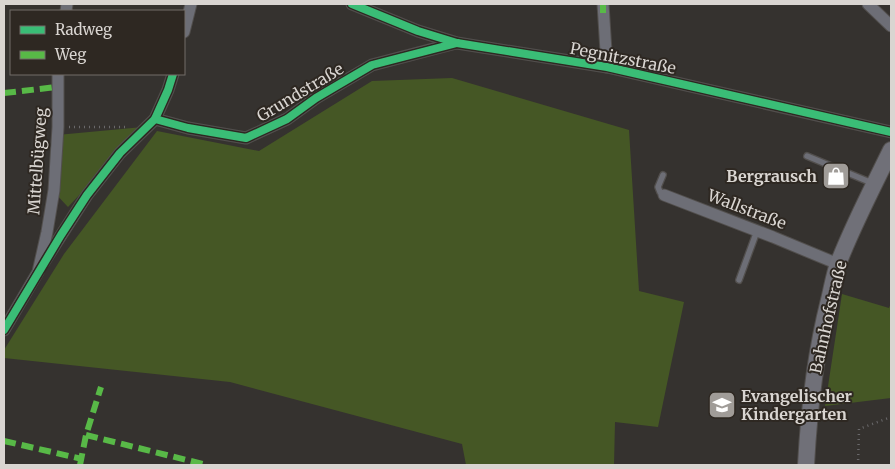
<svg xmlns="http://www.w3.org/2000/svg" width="895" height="469" font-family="Merriweather,serif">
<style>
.green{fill:#455725}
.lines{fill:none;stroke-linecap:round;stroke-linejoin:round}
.lane-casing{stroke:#524f4d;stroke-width:8}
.street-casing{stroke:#524f4d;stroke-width:13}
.secondary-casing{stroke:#524f4d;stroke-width:18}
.path{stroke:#69686a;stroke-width:2.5;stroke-dasharray:1 4;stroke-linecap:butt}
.lane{stroke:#6d6e76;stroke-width:5.5}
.street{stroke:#6d6e76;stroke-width:11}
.secondary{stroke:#707078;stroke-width:16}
.quiet{stroke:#58b947;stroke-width:6;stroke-dasharray:12 6;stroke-linecap:butt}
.cycleway-casing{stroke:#2e2822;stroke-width:11}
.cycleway{stroke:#3abd76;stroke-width:8}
.labels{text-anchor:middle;stroke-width:4;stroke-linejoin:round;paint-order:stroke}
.street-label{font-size:16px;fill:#d9d5d1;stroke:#2e2822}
.poi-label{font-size:16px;font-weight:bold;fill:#d9d5d1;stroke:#2e2822;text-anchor:end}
</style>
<rect width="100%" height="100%" fill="#35322f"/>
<g class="green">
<path d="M452 78 629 130 639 291 684 302 658 427 615 422 614 465H466L462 444 230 382 4 358V350L64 254 157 131 259 151 372 81Z"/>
<path d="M143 127 68 207 54 192 57 135Z"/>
<path d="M842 294 889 308 891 303V398L825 406Z"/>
</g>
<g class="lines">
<g class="lane-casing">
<g id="lane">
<path d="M807 156 872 183"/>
<path d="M663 175 658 187 660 192 664 195"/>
<path d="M739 280 757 231"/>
</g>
</g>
<g class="street-casing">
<g id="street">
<path d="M352 4 418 31 457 43 607 67 891 132"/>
<path d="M603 4 607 67"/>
<path d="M868 4 891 26"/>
<path d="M66 11 67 4"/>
<path d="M184 32 191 4"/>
<path d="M155 119 188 128 246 138 287 119 316 98 372 65 456 43"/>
<path d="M664 195 773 237 838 264"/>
<path d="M44 262 87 195 120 153 155 119 168 90 173 74"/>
<path d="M4 330 38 272 47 232 54 190 58 127V74"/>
</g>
</g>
<g class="secondary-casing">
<path id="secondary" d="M806 465C809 409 815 355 829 300 832 288 834 275 838 264 853 225 873 187 891 150"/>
</g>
<g class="path">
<path d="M69 127H129"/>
<path d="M858 465 859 429 891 417"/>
</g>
<use href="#lane" class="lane"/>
<use href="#street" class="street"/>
<use href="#secondary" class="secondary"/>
<g class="quiet">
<path d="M603 13V4"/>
<path d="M4 93 57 87"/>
<path d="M86 435 207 465"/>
<path d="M4 441 82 459"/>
<path d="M80 465 86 435 101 387"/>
</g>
<g class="cycleway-casing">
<g id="cycleway">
<path d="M352 4 418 31 457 43 607 67 891 132"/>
<path d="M155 119 188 128 246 138 287 119 316 98 372 65 457 43"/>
<path d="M4 330 61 235 87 195 120 153 155 119 168 90 173 74"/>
</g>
</g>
<use href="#cycleway" class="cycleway"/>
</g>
<defs>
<g id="shop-square" transform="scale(1.4375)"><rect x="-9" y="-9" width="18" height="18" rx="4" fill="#a09c98" stroke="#2e2822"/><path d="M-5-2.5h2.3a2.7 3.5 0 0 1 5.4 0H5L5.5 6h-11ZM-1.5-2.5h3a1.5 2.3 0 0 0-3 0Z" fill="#fff"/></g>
<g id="school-square" transform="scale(1.4375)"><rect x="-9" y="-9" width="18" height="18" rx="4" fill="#a09c98" stroke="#2e2822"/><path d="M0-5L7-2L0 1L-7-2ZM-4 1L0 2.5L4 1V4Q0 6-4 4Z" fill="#fff"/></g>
</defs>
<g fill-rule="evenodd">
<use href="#shop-square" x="836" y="176"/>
<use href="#school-square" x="722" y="405"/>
</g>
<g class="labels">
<g class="street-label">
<text transform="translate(623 58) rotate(11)" y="6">Pegnitzstraße</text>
<text transform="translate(300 92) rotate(-31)" y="6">Grundstraße</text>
<text transform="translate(37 161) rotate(-86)" y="6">Mittelbügweg</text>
<text transform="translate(747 209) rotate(21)" y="6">Wallstraße</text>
<text transform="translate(828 317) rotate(-77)" y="6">Bahnhofstraße</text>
</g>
<g class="poi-label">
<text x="817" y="182">Bergrausch</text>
<text x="741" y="402" text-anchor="start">Evangelischer<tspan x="741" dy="18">Kindergarten</tspan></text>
</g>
</g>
<rect width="895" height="469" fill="none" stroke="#d9d5d1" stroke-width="10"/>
<rect x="10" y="10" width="175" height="65" fill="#2e2822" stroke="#726d68"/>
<rect x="20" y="26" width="25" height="8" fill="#3abd76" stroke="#726d68"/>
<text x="55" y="35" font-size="15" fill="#d9d5d1">Radweg</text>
<rect x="20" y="51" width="25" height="8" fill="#58b947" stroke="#726d68"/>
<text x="55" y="60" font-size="15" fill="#d9d5d1">Weg</text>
</svg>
